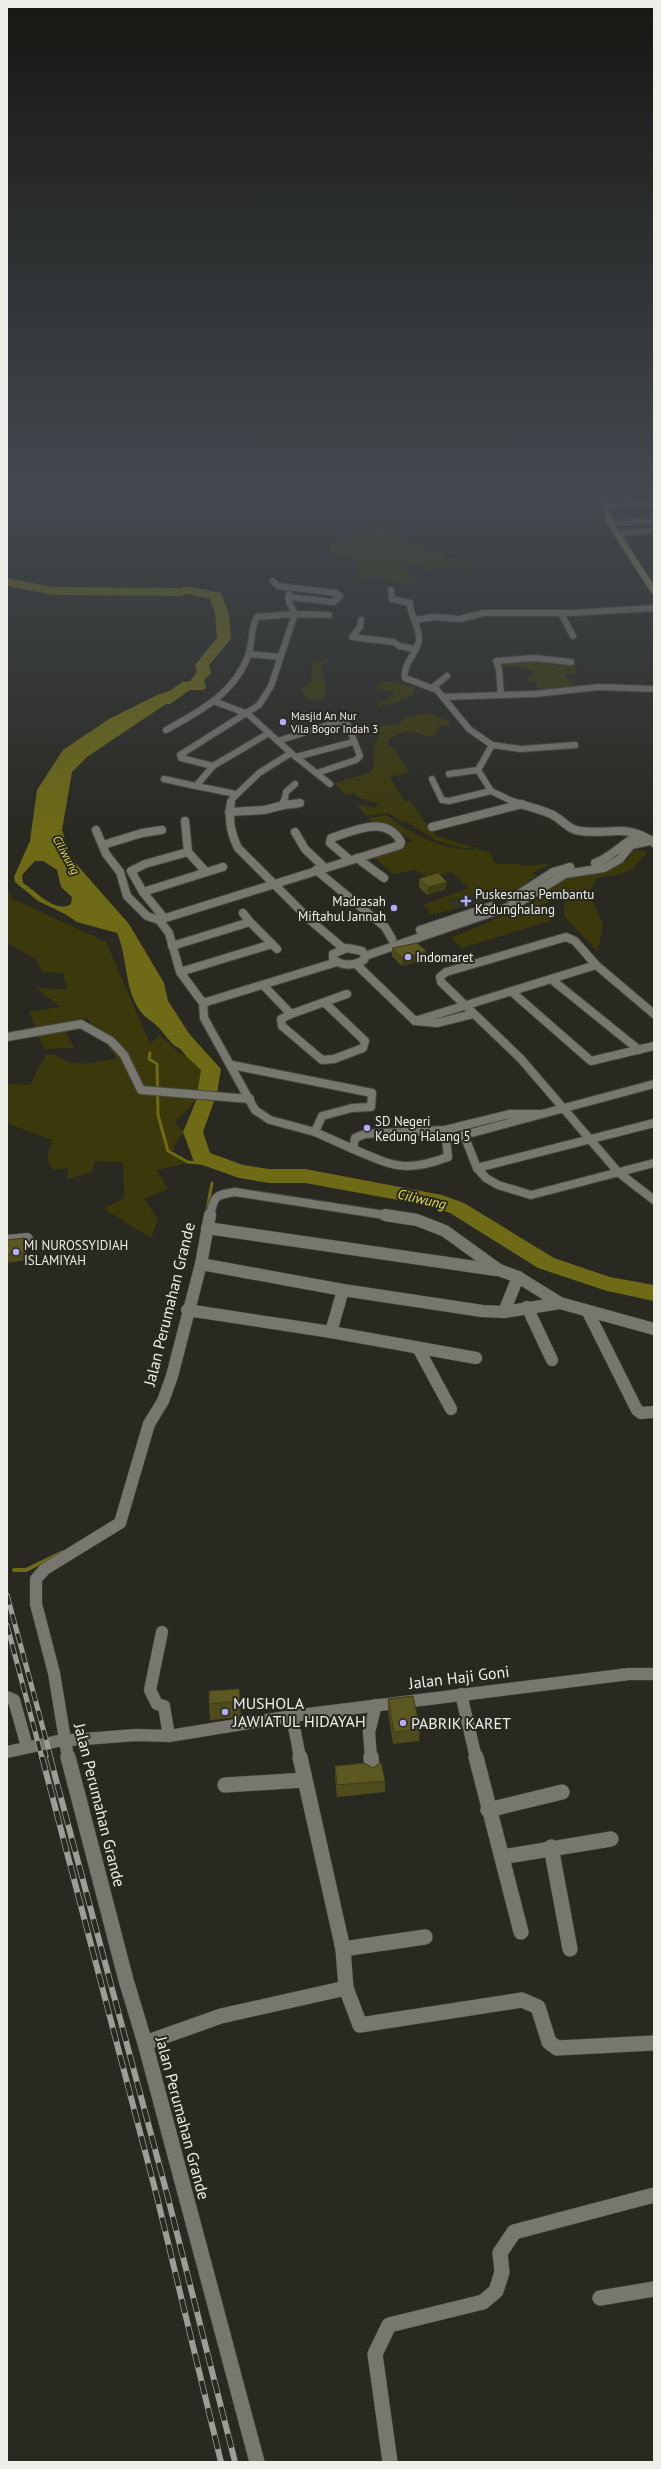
<svg xmlns="http://www.w3.org/2000/svg" width="661" height="2469" font-family="'PT Sans',sans-serif">
<style>
.built{fill:#363529}
.green{fill:#3b390c}
.water{fill:#6e6a15;fill-rule:evenodd}
.lines{fill:none;stroke-linecap:round;stroke-linejoin:round}
.stream-far1{stroke:#6e6a15;stroke-width:3}
.stream{stroke:#6e6a15;stroke-width:4}
.river{fill:#6e6a15;fill-rule:evenodd}
.minor-far3-casing{stroke:#464641;stroke-width:8}
.minor-far2-casing{stroke:#464641;stroke-width:10}
.minor-far1-casing{stroke:#464641;stroke-width:13}
.minor-casing{stroke:#464641;stroke-width:16}
.major-casing{stroke:#464641;stroke-width:8}
.minor-far3{stroke:#77776f;stroke-width:6}
.minor-far2{stroke:#77776f;stroke-width:8}
.minor-far1{stroke:#77776f;stroke-width:12}
.minor{stroke:#77776f;stroke-width:15}
.major{stroke:#a09e61;stroke-width:6}
.rail-far1-casing{stroke:#9d9d98;stroke-width:5}
.rail-casing{stroke:#9d9d98;stroke-width:6}
.rail-far1{stroke:#292922;stroke-width:3.5;stroke-dasharray:10;stroke-linecap:butt}
.rail{stroke:#292922;stroke-width:4.5;stroke-dasharray:14;stroke-linecap:butt}
.wall{fill:#4e4c1c}
.shaded-wall{fill:#403e17}
.building{fill:#5b5821;stroke:#403e17}
.poi-dot{fill:#b2adf9;stroke:#292922;stroke-width:1.5}
.labels{text-anchor:middle;stroke-width:4;stroke-linejoin:round;paint-order:stroke}
.far-poi-label{font-size:11px;fill:#efefea;stroke:#292922;text-anchor:start}
.far-water-label{font-size:12px;font-style:italic;fill:#e3dd52;stroke:#292922}
.poi-label{font-size:13px;fill:#efefea;stroke:#292922;text-anchor:start}
.water-label{font-size:14px;font-style:italic;fill:#e3dd52;stroke:#292922}
.near-street-label{font-size:16px;fill:#efefea;stroke:#292922}
.near-poi-label{font-size:16px;fill:#efefea;stroke:#292922;text-anchor:start}
</style>
<rect width="100%" height="100%" fill="#292922"/>
<path class="built" d="M479 894 486 901 455 909 448 902Z"/>
<g class="green">
<path d="M387 525 391 528 388 531C396 536 405 538 413 542 433 551 449 560 471 563L473 566 424 570 420 564 402 563 415 582 397 583 381 577 359 578 357 561 330 551C333 533 347 541 359 539 367 538 370 532 375 527Z"/>
<path d="M328 660 330 661 321 666 327 694 321 700H307L301 690 311 681 312 663Z"/>
<path d="M560 660 575 663 577 667 575 673 567 674 564 677 571 680 574 687 542 690 536 687 538 683 526 680 527 677 534 675 531 670 519 666 502 667 497 662Z"/>
<path d="M390 681 415 687 413 695 392 704 379 706 377 704 388 699 395 692 378 689 376 685 381 682Z"/>
<path d="M429 713 449 721V725L439 727 435 736C426 738 422 734 413 732 405 730 396 735 389 739L388 745 395 749 409 773 390 777 404 801H410L436 836 479 849C443 847 436 841 407 822H402L389 813 366 816 357 804 375 808 379 804 360 798 354 793 345 795 334 783 370 772 374 768 373 745 378 740 380 726 399 724 404 718Z"/>
<path d="M387 815C408 832 431 844 458 849 467 850 477 848 486 851 493 853 491 861 497 864H520L523 866 551 864 533 873 536 875C517 890 509 895 486 901L478 894 448 901 455 909 431 915 427 912 430 910 423 905 469 888 452 872 431 878 415 870 392 874 372 855 413 841 381 821 374 823 368 818Z"/>
<path d="M634 850 647 851C632 873 625 875 598 877L588 892 603 924 598 952 564 916 565 895 537 907 552 920 462 948 451 938 530 904 554 886 565 874 610 867 627 860Z"/>
<path d="M7 887 11 898 106 942 150 1044 160 1035 178 1052 209 1069C202 1092 195 1106 176 1120V1125L184 1132 174 1145 175 1150 168 1152 188 1163 157 1170 168 1189 144 1199 158 1219 151 1238 104 1209 124 1198 123 1162 95 1161 93 1172 67 1179 68 1168 54 1170 47 1160 52 1140 7 1123V1084L30 1085 46 1054C59 1054 59 1059 69 1062 84 1066 103 1061 117 1058L87 1018 62 1025 74 1048 44 1049 29 1011 60 1007 36 988 67 990 63 973 42 972 36 959 7 943Z"/>
</g>
<path class="water" d="M187 685 169 702 87 757 72 772 62 830 70 857 129 924 164 983 168 1001 197 1046 193 1052C172 1048 173 1044 159 1028 154 1022 145 1018 141 1012 124 990 128 958 117 933L77 922 65 914 38 901 15 882 14 877 30 841 37 790 63 750 109 719 157 695ZM35 861H43L57 870 61 887 72 897 71 904C55 914 36 891 23 883L22 875Z"/>
<g class="lines">
<g class="stream-far1">
<path d="M150 1053 149 1059 157 1064 158 1115 168 1151 188 1162 220 1165"/>
<path d="M207 1210 212 1183"/>
</g>
<path class="stream" d="M14 1570H26L63 1552"/>
<g class="river">
<path d="M7 578 53 587 179 588 187 586 221 593 229 614 231 639 209 665 211 673 204 680 206 687 204 690H190L170 704H160L158 701 160 698 182 682 190 681 197 672 195 665 217 638 215 614 210 599 187 594 179 596 53 595 7 586Z"/>
<path d="M175 1024 182 1026 221 1069 217 1093 203 1132 210 1153 243 1165 269 1169H305L442 1195 464 1203 554 1258 610 1277 654 1285V1301L607 1291 538 1268 450 1213 431 1206 305 1183H269L239 1178 194 1162 183 1132 196 1101 201 1070 186 1056 166 1030 168 1026Z"/>
</g>
<g class="minor-far3-casing">
<g id="minor-far3">
<path d="M604 505 654 504"/>
<path d="M610 523 653 521 654 514"/>
<path d="M617 534 654 530"/>
<path d="M273 581 278 586 336 593 340 596 334 602 288 597"/>
<path d="M391 590 392 599 410 603C410 616 420 627 419 640 417 654 403 662 405 678L437 690 469 729 492 745 478 770 491 791 516 803"/>
<path d="M561 613 573 636"/>
<path d="M361 620 360 627 352 637 394 642 399 646 414 649"/>
<path d="M414 620 435 617 460 619 484 613H573L654 608"/>
<path d="M249 654 280 657"/>
<path d="M432 688 447 676"/>
<path d="M501 695 499 669 496 661 534 658 571 662"/>
<path d="M444 697 534 694 599 687 654 689"/>
<path d="M216 702 248 714 291 753 330 784"/>
<path d="M166 730C200 711 234 694 248 656 253 643 250 629 257 617L295 614 329 615"/>
<path d="M278 741 337 722 348 725 360 756 356 760 317 773"/>
<path d="M492 745 521 749 575 745"/>
<path d="M296 757 353 742"/>
<path d="M213 766 181 758 180 755 259 705 271 686 295 614 289 602V594"/>
<path d="M449 774 478 770"/>
<path d="M164 779 196 786"/>
<path d="M432 779 442 800 449 801 491 791"/>
<path d="M236 794 196 786 213 766 269 733"/>
<path d="M231 803 232 799 259 773 291 753"/>
<path d="M284 803 286 792 295 784"/>
<path d="M296 803H300"/>
</g>
</g>
<g class="minor-far2-casing">
<g id="minor-far2">
<path d="M231 802C228 818 231 834 238 848L310 920 343 948"/>
<path d="M513 802C526 806 539 809 551 814 562 819 568 830 580 831 609 835 629 823 654 843"/>
<path d="M284 805 300 803"/>
<path d="M229 812 264 810 284 805V802"/>
<path d="M185 821 188 852 206 872"/>
<path d="M432 827 522 804"/>
<path d="M96 830 106 854 120 872 127 896 147 916 159 920 169 933 180 972 203 1003 204 1018 255 1110 270 1120 315 1132 353 1149 355 1138 365 1134 445 1130 510 1114H538"/>
<path d="M295 832 305 849 324 867"/>
<path d="M103 845 142 833 162 830"/>
<path d="M357 858 384 878"/>
<path d="M595 863C612 857 622 843 638 836"/>
<path d="M316 870 385 927 392 939"/>
<path d="M143 892 223 867"/>
<path d="M511 899 553 872 570 867"/>
<path d="M243 913 250 922"/>
<path d="M164 918 143 892 131 871 145 864 188 852"/>
<path d="M159 920 400 845 401 842C386 814 354 831 331 838L330 843 350 860"/>
<path d="M420 930 492 906"/>
<path d="M172 946 250 922 277 949"/>
<path d="M347 948 362 951 365 956 364 960C353 966 343 967 333 959V954Z"/>
<path d="M365 956 517 904 565 874 604 868 620 859 631 845 654 840"/>
<path d="M357 965 415 1021 437 1023 473 1014"/>
<path d="M180 972 272 944"/>
<path d="M551 979 639 1050"/>
<path d="M263 985 291 1014 281 1019 282 1026 322 1060 334 1059 363 1048 365 1041 325 1003"/>
<path d="M512 992 591 1061 654 1046"/>
<path d="M203 1003 337 962"/>
<path d="M291 1014 347 994"/>
<path d="M654 1014 596 965 575 941 566 937 446 972 440 977 441 982 521 1059 618 1172 654 1200"/>
<path d="M415 1021 596 965"/>
<path d="M7 1037 81 1024 111 1041 124 1055 141 1090 250 1099"/>
<path d="M232 1065 372 1093 371 1107 352 1108 322 1116 315 1132"/>
<path d="M654 1084 464 1135 477 1168 486 1178 498 1185 531 1195 654 1163"/>
<path d="M353 1149C393 1166 405 1173 448 1157L445 1130"/>
<path d="M477 1168 654 1123"/>
<path d="M210 1216C214 1196 215 1195 235 1192L391 1216"/>
</g>
</g>
<g class="minor-far1-casing">
<g id="minor-far1">
<path d="M385 1215 417 1220 445 1231 499 1270 518 1277 560 1303 654 1329"/>
<path d="M207 1228 496 1270"/>
<path d="M7 1241 27 1239"/>
<path d="M201 1264 343 1290 482 1311 504 1312 560 1303"/>
<path d="M527 1307 552 1360"/>
<path d="M187 1310 331 1332 343 1290"/>
<path d="M504 1312 518 1277"/>
<path d="M588 1312 637 1410 641 1413 654 1412"/>
<path d="M331 1332 476 1358"/>
<path d="M418 1348 451 1409"/>
<path d="M162 1632 150 1690 157 1704 164 1706 169 1736"/>
<path d="M461 1694 476 1758"/>
<path d="M7 1697 14 1700 27 1747"/>
<path d="M292 1716 300 1758"/>
<path d="M7 1752 58 1741 136 1735 169 1736 292 1716 629 1674H654"/>
<path d="M68 1758 54 1673 36 1604V1579L45 1569 120 1523 149 1424 163 1401 172 1376 201 1264 210 1215"/>
<path d="M371 1758 369 1732 376 1705"/>
</g>
</g>
<g class="minor-casing">
<g id="minor">
<path d="M68 1757 126 1980 145 2043 257 2462"/>
<path d="M300 1757 343 1949 346 1988 360 2025 522 2000 538 2007 549 2042 557 2048 654 2043"/>
<path d="M371 1757 372 1771"/>
<path d="M476 1757 521 1932"/>
<path d="M225 1785 304 1780"/>
<path d="M488 1810 562 1792"/>
<path d="M551 1847 570 1949"/>
<path d="M502 1857 611 1839"/>
<path d="M343 1949 425 1937"/>
<path d="M145 2043 221 2016 346 1988"/>
<path d="M600 2298 654 2289"/>
<path d="M390 2462 375 2354 389 2325 483 2302 496 2291 502 2272 500 2253 514 2232 654 2195"/>
</g>
</g>
<g class="major-casing">
<path id="major" d="M600 489 610 523 654 591"/>
</g>
<use href="#minor-far3" class="minor-far3"/>
<use href="#minor-far2" class="minor-far2"/>
<use href="#minor-far1" class="minor-far1"/>
<use href="#minor" class="minor"/>
<use href="#major" class="major"/>
<g class="rail-far1-casing">
<g id="rail-far1">
<path d="M7 1595 51 1758"/>
<path d="M7 1625 42 1758"/>
</g>
</g>
<g class="rail-casing">
<g id="rail">
<path d="M42 1757 157 2197 221 2462"/>
<path d="M50 1757 167 2194 235 2462"/>
</g>
</g>
<use href="#rail-far1" class="rail-far1"/>
<use href="#rail" class="rail"/>
</g>
<g class="wall">
<path d="M419 879 446 889 427 895 419 887Z"/>
<path d="M392 948 426 951V959L402 966 392 956Z"/>
<path d="M24 1238 27 1260 7 1263V1240Z"/>
<path d="M239 1689 241 1717 210 1720 209 1704Z"/>
<path d="M388 1699 420 1729 419 1741 393 1744 388 1711Z"/>
<path d="M335 1766 385 1781V1792L337 1797 335 1778Z"/>
</g>
<g class="shaded-wall">
<path d="M447 882 446 889 427 895 428 887Z"/>
<path d="M426 951V959L402 966V958Z"/>
</g>
<g class="building">
<path d="M438 873 447 882 428 887 419 879Z"/>
<path d="M417 943 426 951 402 958 392 948Z"/>
<path d="M24 1238 25 1252 7 1255V1240Z"/>
<path d="M239 1689 240 1701 209 1704V1691Z"/>
<path d="M413 1696 420 1729 394 1732 388 1699Z"/>
<path d="M381 1762 385 1781 337 1785 335 1766 364 1763 373 1768Z"/>
</g>
<linearGradient id="sky" x2="0" y2="1"><stop stop-color="#171713"/><stop offset="0.59" stop-color="#43494f"/><stop offset="1" stop-color="#43494f" stop-opacity="0"/></linearGradient>
<rect width="661" height="835" fill="url(#sky)"/>
<g class="poi-dot">
<circle cx="283" cy="722" r="4"/>
<path d="M464 895h4v4h4v4h-4v4h-4v-4h-4v-4h4z"/>
<circle cx="394" cy="908" r="4"/>
<circle cx="408" cy="957" r="4"/>
<circle cx="367" cy="1128" r="4"/>
<circle cx="16" cy="1252" r="4"/>
<circle cx="225" cy="1712" r="4"/>
<circle cx="403" cy="1723" r="4"/>
</g>
<g class="labels">
<g class="far-poi-label">
<text x="291" y="720">Masjid An Nur<tspan x="291" dy="13">Vila Bogor Indah 3</tspan></text>
</g>
<g class="far-water-label">
<text transform="translate(66 855) rotate(61)" y="4">Ciliwung</text>
</g>
<g class="poi-label">
<text x="475" y="899">Puskesmas Pembantu<tspan x="475" dy="15">Kedunghalang</tspan></text>
<text x="386" y="906" text-anchor="end">Madrasah<tspan x="386" dy="15">Miftahul Jannah</tspan></text>
<text x="416" y="962">Indomaret</text>
<text x="375" y="1126">SD Negeri<tspan x="375" dy="15">Kedung Halang 5</tspan></text>
<text x="24" y="1250">MI NUROSSYIDIAH<tspan x="24" dy="15">ISLAMIYAH</tspan></text>
</g>
<g class="water-label">
<text transform="translate(422 1199) rotate(13)" y="5">Ciliwung</text>
</g>
<g class="near-street-label">
<text transform="translate(169 1304) rotate(-76)" y="6">Jalan Perumahan Grande</text>
<text transform="translate(459 1677) rotate(-7)" y="6">Jalan Haji Goni</text>
<text transform="translate(100 1805) rotate(76)" y="6">Jalan Perumahan Grande</text>
<text transform="translate(183 2118) rotate(75)" y="6">Jalan Perumahan Grande</text>
</g>
<g class="near-poi-label">
<text x="233" y="1709">MUSHOLA<tspan x="233" dy="18">JAWIATUL HIDAYAH</tspan></text>
<text x="411" y="1729">PABRIK KARET</text>
</g>
</g>
<rect width="661" height="2469" fill="none" stroke="#efefea" stroke-width="16"/>
</svg>
